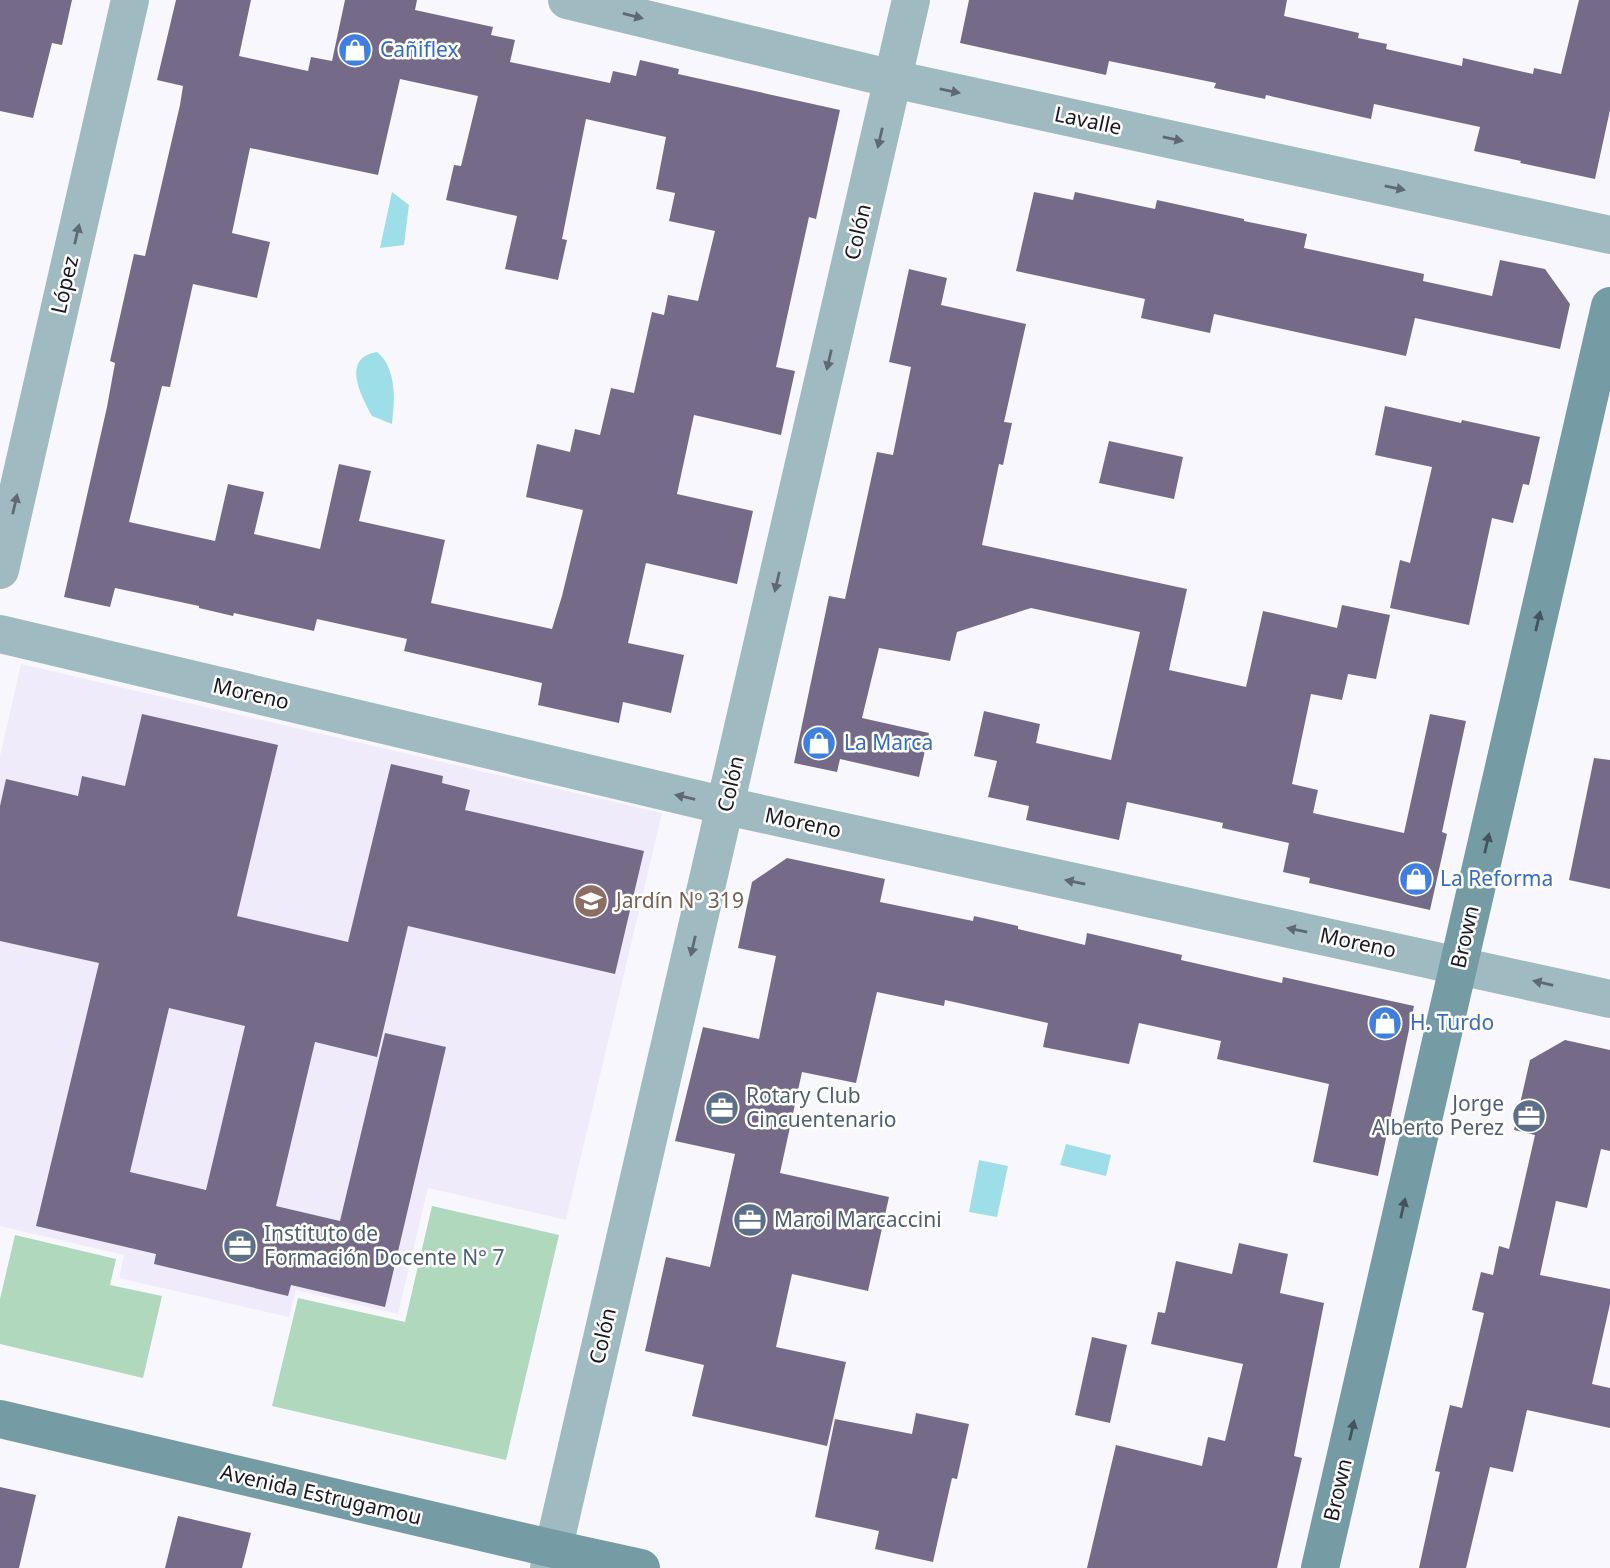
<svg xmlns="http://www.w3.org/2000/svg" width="1610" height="1568" font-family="'Noto Sans',sans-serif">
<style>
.built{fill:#f0ebfb}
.green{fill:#afd8bc}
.water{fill:#9edee8}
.building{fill:#756b89;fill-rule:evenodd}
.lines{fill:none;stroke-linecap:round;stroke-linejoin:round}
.street{stroke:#a0bac1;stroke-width:38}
.secondary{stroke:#759ba5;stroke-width:38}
.oneway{fill:#5e6972}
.oneway2{fill:#44535e}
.labels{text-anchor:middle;stroke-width:5;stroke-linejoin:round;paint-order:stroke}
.shop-label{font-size:21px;fill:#366cbe;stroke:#fff;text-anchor:start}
.street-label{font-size:21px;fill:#1c1823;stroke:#fff}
.education-label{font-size:21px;fill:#785e54;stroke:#fff;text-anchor:start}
.service-label{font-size:21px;fill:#4e5e75;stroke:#fff;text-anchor:start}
</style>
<rect width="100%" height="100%" fill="#f9f7fe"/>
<path class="built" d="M21 664 662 813 566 1220 428 1188 398 1314 296 1290 289 1317 119 1278 124 1255 0 1226V756Z"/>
<g class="green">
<path d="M432 1206 559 1235 506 1460 272 1406 298 1298 405 1322Z"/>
<path d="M15 1235 116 1259 110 1285 162 1296 143 1378 0 1344V1299Z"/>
</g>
<g class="water">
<path d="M392 192 409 205 404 245 380 248Z"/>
<path d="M377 352C397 368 395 401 392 424L372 416C362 397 340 358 377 352Z"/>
<path d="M1066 1144 1111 1155 1106 1176 1060 1165Z"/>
<path d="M979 1160 1008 1166 997 1217 969 1212Z"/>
</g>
<g class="building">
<path d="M0 0H72L62 45 52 43 33 118 0 111Z"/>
<path d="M176 0H251L239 56 308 71 311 57 332 61 345 0H417L415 10 493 27 491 35 515 40 510 62 610 83 613 71 636 76 640 60 679 69 678 74 840 110 816 219 809 217 776 367 795 371 781 435 694 415 677 494 753 511 737 584 646 563 628 643 684 655 671 713 623 702 619 723 538 705 542 683 404 651 407 639 317 619 314 631 234 613 233 616 199 608V606L115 588 110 607 64 597 107 407 115 363 110 361 134 254 145 256 180 105 183 86 157 80ZM400 79 478 96 461 166 454 165 446 200 517 216 505 269 558 280 567 240 562 239 586 119 666 137 656 189 675 193 669 221 715 231 698 301 668 295 664 315 652 312 634 393 611 388 600 435 575 429 570 452 537 444 526 497 583 510 562 596 552 629 431 603 445 540 359 521 371 471 339 464 320 549 254 534 264 492 228 484 215 541 129 522 162 386 170 387 193 284 257 298 270 242 232 233 250 148 378 175Z"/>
<path d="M969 0H1287L1284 16 1359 33 1358 38 1387 44 1386 49 1462 66 1463 58 1533 74 1534 68 1561 74 1579 0H1610V110L1595 179 1520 163 1521 161 1474 151 1480 127 1374 104 1371 119 1266 95 1265 99 1214 88 1216 83 1109 61 1106 75 960 43Z"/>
<path d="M1034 192 1073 200 1075 192 1155 209 1157 200 1244 219V221L1307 234 1304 248 1424 274 1423 281 1492 296 1500 260 1545 269 1570 304 1560 349 1415 318 1406 356 1214 314 1210 333 1141 318 1145 299 1016 271Z"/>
<path d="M909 269 947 278 941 305 1026 324 1004 422 1012 423 1003 465 999 464 982 545 1187 589 1169 670 1246 687 1263 611 1337 628 1342 605 1390 615 1376 679 1348 674 1342 700 1311 694 1292 784 1318 790 1313 813 1404 833 1430 714 1466 721 1442 832 1447 834 1430 910 1309 883 1310 878 1283 872 1289 843 1222 828 1223 823 1127 802 1119 840 1026 820 1029 806 988 797 997 761 974 756 984 711 1040 724 1036 743 1111 760 1140 632 1031 608 957 632 950 661 879 648 862 718 929 733 919 777 840 759 837 772 794 763 829 596 845 599 877 452 893 455 911 367 889 362Z"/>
<path d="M1385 406 1461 423 1462 420 1540 437 1529 485 1523 484 1513 523 1492 518 1469 625 1390 608 1400 560 1410 563 1432 467 1375 455Z"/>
<path d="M1109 441 1183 457 1174 499 1099 483Z"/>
<path d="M142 714 278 745 237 916 348 942 391 764 443 776 442 783 470 790 465 810 644 851 615 974 408 926 377 1057 315 1042 276 1206 340 1221 385 1033 446 1047 385 1307 291 1285 288 1296 154 1264 156 1254 36 1226 99 963 0 941V806L6 779 78 796 82 776 125 786ZM169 1008 245 1026 206 1190 130 1172Z"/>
<path d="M1594 758 1610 760V889L1569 880Z"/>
<path d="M787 858 885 879 880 902 973 921 974 916 1018 926V929L1085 945 1087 933 1182 955 1181 960 1282 983 1283 977 1414 1006 1378 1176 1313 1162 1329 1084 1217 1059 1221 1041 1139 1023 1129 1064 1043 1047 1048 1023 945 1000 944 1006 877 992 856 1083 802 1072 780 1173 889 1197 868 1291 792 1274 776 1347 846 1362 827 1446 692 1416 704 1365 645 1351 666 1257 710 1267 735 1154 675 1141 703 1027 759 1039 776 956 738 948 752 882Z"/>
<path d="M1565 1040 1610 1050V1151L1601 1149 1587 1208 1556 1201 1540 1275 1610 1289V1304L1592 1384 1610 1388V1428L1527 1410 1513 1472 1490 1467 1466 1568H1419L1440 1472 1435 1471 1450 1405 1462 1408 1484 1313 1472 1310 1481 1272 1493 1275 1499 1246 1509 1249 1535 1135 1514 1130 1530 1060Z"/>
<path d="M1239 1243 1288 1254 1280 1293 1324 1303 1294 1456 1302 1458 1277 1568H1087L1116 1445 1202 1466 1208 1437 1225 1441 1243 1364 1151 1344 1158 1312 1165 1313 1176 1261 1232 1274Z"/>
<path d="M1092 1337 1127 1345 1110 1423 1075 1415Z"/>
<path d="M916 1413 969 1424 957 1479 952 1478 933 1562 875 1549 879 1531 815 1517 835 1419 912 1434Z"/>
<path d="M0 1487 36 1495 19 1568H0Z"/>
<path d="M178 1516 251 1533 242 1568H165Z"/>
</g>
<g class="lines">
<g class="street">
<path d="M567 0 893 79 1610 235"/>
<path d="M0 570 130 0"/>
<path d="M0 634 726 806 1610 999"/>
<path d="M549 1568 911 0"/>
</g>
<g class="secondary">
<path d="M0 1419 554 1549 641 1568"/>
<path d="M1320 1568 1610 306"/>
</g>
</g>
<defs><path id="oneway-solid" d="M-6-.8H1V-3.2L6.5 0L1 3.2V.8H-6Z" transform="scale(1.75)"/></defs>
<g class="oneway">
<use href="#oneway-solid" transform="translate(633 16) rotate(14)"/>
<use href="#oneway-solid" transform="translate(950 91) rotate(12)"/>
<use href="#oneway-solid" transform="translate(880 138) rotate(103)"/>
<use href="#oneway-solid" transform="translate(1173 139) rotate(12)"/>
<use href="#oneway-solid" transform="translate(1395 188) rotate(12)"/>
<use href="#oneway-solid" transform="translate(77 234) rotate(-77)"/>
<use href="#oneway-solid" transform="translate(829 360) rotate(103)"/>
<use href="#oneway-solid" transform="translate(15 504) rotate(-77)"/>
<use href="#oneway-solid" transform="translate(777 582) rotate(103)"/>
<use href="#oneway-solid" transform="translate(685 797) rotate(-167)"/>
<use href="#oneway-solid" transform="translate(1075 882) rotate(-168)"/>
<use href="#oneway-solid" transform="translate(1297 930) rotate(-168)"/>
<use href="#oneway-solid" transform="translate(693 946) rotate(103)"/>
<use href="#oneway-solid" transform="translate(1543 983) rotate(-167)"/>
</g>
<g class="oneway2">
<use href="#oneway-solid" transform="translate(1538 621) rotate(-77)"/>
<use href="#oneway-solid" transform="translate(1487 843) rotate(-77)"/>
<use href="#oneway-solid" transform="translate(1403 1208) rotate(-77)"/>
<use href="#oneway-solid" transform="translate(1352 1430) rotate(-77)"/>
</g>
<defs>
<g id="shop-disc" transform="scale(1.75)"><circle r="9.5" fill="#3f7fe0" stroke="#fff"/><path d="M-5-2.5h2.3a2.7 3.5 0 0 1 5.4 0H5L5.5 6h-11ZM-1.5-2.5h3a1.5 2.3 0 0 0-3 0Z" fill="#fff"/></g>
<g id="school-disc" transform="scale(1.75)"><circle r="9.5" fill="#8d6e63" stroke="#fff"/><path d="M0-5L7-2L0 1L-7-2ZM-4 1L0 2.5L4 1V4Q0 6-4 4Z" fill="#fff"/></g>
<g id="office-disc" transform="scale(1.75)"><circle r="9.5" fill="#5c6f8a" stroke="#fff"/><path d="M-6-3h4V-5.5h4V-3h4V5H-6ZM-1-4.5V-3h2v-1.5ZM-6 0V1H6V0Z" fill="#fff"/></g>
</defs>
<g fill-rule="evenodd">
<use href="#shop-disc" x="355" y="50"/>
<use href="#shop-disc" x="819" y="743"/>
<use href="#shop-disc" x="1416" y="879"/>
<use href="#school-disc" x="591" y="901"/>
<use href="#shop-disc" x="1385" y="1023"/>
<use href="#office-disc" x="722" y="1108"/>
<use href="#office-disc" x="1529" y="1116"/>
<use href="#office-disc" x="750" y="1220"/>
<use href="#office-disc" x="240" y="1246"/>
</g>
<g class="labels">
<g class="shop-label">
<text x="380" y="57">Cañiflex</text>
<text x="844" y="750">La Marca</text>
<text x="1440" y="886">La Reforma</text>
<text x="1410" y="1030">H. Turdo</text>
</g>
<g class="street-label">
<text transform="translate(1088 121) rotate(12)" y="7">Lavalle</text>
<text transform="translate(858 232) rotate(-77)" y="7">Colón</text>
<text transform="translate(65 285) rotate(-77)" y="7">López</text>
<text transform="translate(251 694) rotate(13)" y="7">Moreno</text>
<text transform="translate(731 784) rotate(-77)" y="7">Colón</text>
<text transform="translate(803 823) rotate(12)" y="7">Moreno</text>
<text transform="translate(1465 937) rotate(-77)" y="7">Brown</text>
<text transform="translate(1358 943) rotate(12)" y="7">Moreno</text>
<text transform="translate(603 1336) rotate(-77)" y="7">Colón</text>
<text transform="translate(1338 1490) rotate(-77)" y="7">Brown</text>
<text transform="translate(321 1495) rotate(13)" y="7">Avenida Estrugamou</text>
</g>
<g class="education-label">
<text x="616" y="908">Jardín Nº 319</text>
</g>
<g class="service-label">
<text x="746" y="1103">Rotary Club<tspan x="746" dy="24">Cincuentenario</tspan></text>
<text x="1504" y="1111" text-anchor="end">Jorge<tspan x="1504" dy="24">Alberto Perez</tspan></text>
<text x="774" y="1227">Maroi Marcaccini</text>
<text x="264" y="1241">Instituto de<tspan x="264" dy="24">Formación Docente N° 7</tspan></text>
</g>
</g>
</svg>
